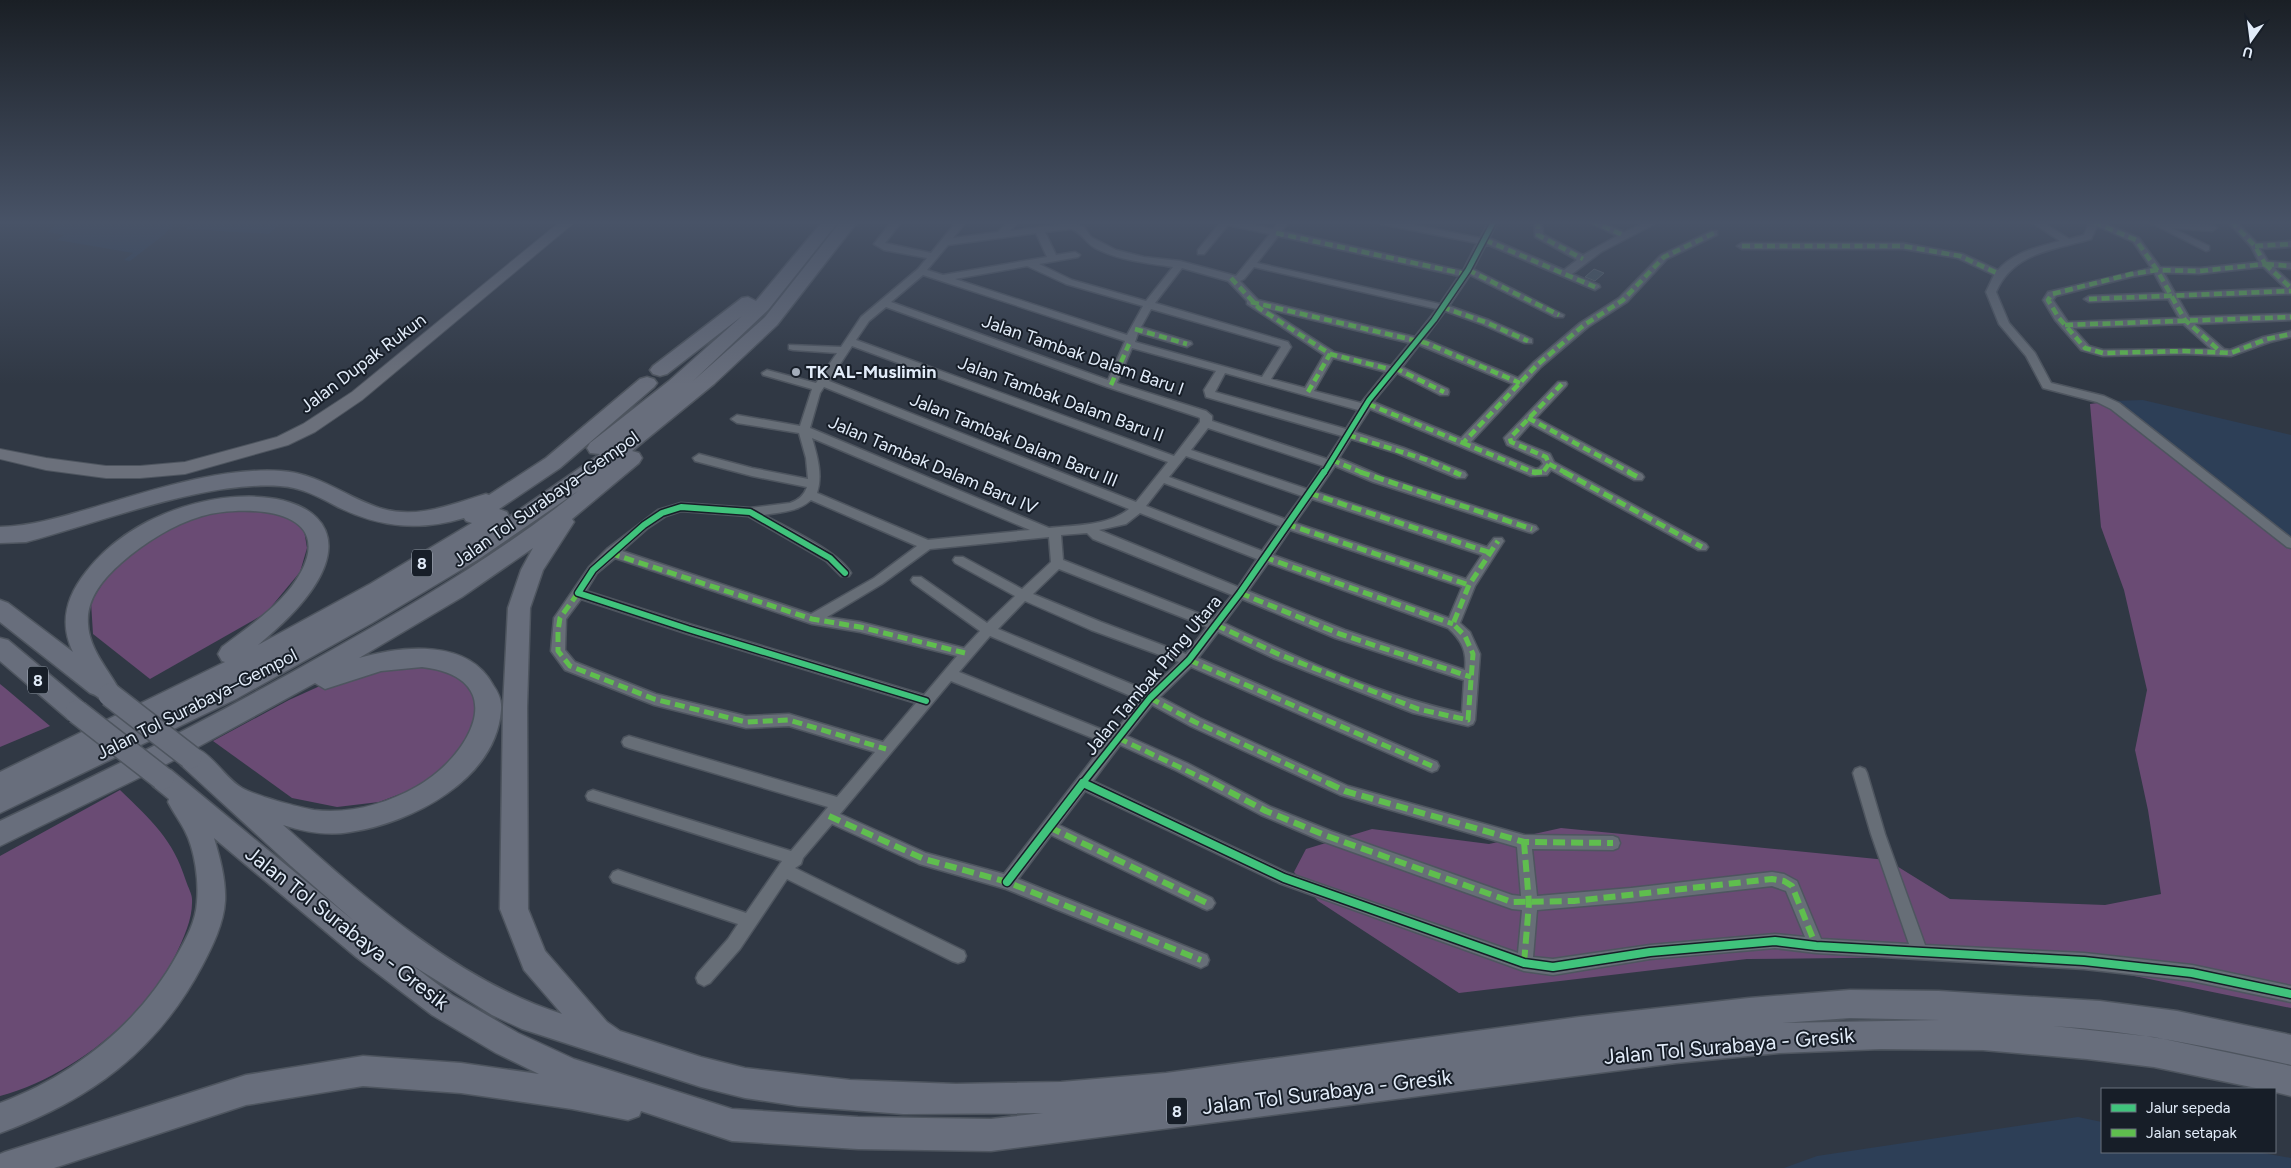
<svg xmlns="http://www.w3.org/2000/svg" width="2291" height="1168" font-family="Figtree,sans-serif">
<style>
.built{fill:#2d3f57}
.green{fill:#6a4b74}
.building{fill:#43545d;stroke:#5f6a71}
.lines{fill:none;stroke-linecap:round;stroke-linejoin:round}
.street-casing{stroke:#4e555f;stroke-width:3}
.secondary-casing{stroke:#4e555f;stroke-width:2}
.highway-casing{stroke:#4e555f;stroke-width:3}
.street{fill:#676e77;fill-rule:evenodd}
.secondary{fill:#6b707b;fill-rule:evenodd}
.highway{fill:#686e7c;fill-rule:evenodd}
.highway-bridge-casing{stroke:#4e555f;stroke-width:26;stroke-linecap:butt}
.highway-bridge{stroke:#686e7c;stroke-width:23}
.quiet-far2{stroke:#5fbe4e;stroke-width:4.5;stroke-dasharray:8 4.5;stroke-linecap:butt}
.quiet-far1{stroke:#5fbe4e;stroke-width:5;stroke-dasharray:10 5;stroke-linecap:butt}
.quiet{stroke:#5fbe4e;stroke-width:6;stroke-dasharray:12 6;stroke-linecap:butt}
.cycleway-far2-casing{stroke:#171e28;stroke-width:8}
.cycleway-far1-casing{stroke:#171e28;stroke-width:9}
.cycleway-casing{stroke:#171e28;stroke-width:11}
.cycleway-far2{stroke:#40c37c;stroke-width:5}
.cycleway-far1{stroke:#40c37c;stroke-width:6}
.cycleway{stroke:#40c37c;stroke-width:8}
.poi-dot{fill:#a4adba;stroke:#171e28;stroke-width:2}
.labels{text-anchor:middle;stroke-width:4;stroke-linejoin:round;paint-order:stroke}
.shield{fill:#171e28;stroke:#a5aeba;stroke-width:1}
.shield-label{font-size:16px;font-weight:bold;fill:#e2ecf9}
.street-label{font-size:18px;fill:#e2ecf9;stroke:#171e28}
.poi-label{font-size:18px;font-weight:bold;fill:#e2ecf9;stroke:#171e28;text-anchor:start}
.near-street-label{font-size:21px;fill:#e2ecf9;stroke:#171e28}
</style>
<rect width="100%" height="100%" fill="#303844"/>
<g class="built">
<path d="M62 221H177L165 234 130 261 124 260 133 253 57 240 64 235 47 232Z"/>
<path d="M194 221H282L269 234 185 229Z"/>
<path d="M2143 400 2291 435V546L2112 401Z"/>
<path d="M2078 1117 2102 1122V1152H2257L2291 1158V1168H1784L1817 1156Z"/>
</g>
<g class="green">
<path d="M2112 401 2291 546V1008L2110 971 1935 957 1747 959 1459 993 1318 901 1294 872 1306 849 1372 829 1489 844 1561 828 1887 860 1950 899 2105 905 2161 894 2148 810 2135 750 2147 690 2124 590 2101 527 2090 404Z"/>
<path d="M232 507 289 514 304 530 307 548 300 572 266 613 150 679 93 634 91 602 111 570 166 526Z"/>
<path d="M392 662 453 670 473 689 476 715 464 743 444 768 413 789 379 802 337 807 292 798 213 741 289 700 353 671Z"/>
<path d="M0 684 5 688 50 726 0 747Z"/>
<path d="M120 790C151 820 173 839 186 881 188 887 192 894 192 899 193 918 184 937 176 954 143 1019 71 1077 0 1096V856Z"/>
</g>
<path class="building" d="M1594 269 1604 273 1595 281 1585 277Z"/>
<g class="lines">
<g class="street-casing">
<g id="street">
<path d="M892 221H902L885 243 931 253 957 221H967L953 238 998 232 1009 221H1019L1010 231 1071 223 1084 227 1091 237 1116 250 1144 257 1180 261 1236 276 1270 234 1228 225 1204 254H1198V250L1220 223 1218 221H1234L1273 229 1280 221H1289L1282 231 1463 271 1477 243 1381 224 1376 221H1394L1480 238 1490 221H1498L1489 238 1564 270 1577 260 1535 237 1534 221H1542L1543 234 1583 255 1617 236 1587 221H1598L1624 232 1649 221H1660L1601 252 1572 274 1599 285 1600 287 1595 290 1486 244 1473 269 1564 315 1563 317H1555L1470 275 1449 306 1489 320 1532 339V343H1524L1481 324 1445 311 1424 339 1518 378 1533 363 1580 323 1619 298 1661 255 1711 231H1717V235L1667 259 1627 302 1588 327 1541 367 1471 442 1536 469 1539 468 1543 464 1541 460 1507 445 1504 438 1558 382H1566L1567 384 1566 386 1536 418 1642 474 1644 477 1642 480H1634L1530 424 1516 440 1550 454 1554 462 1706 544 1708 547 1706 550H1698L1551 470 1547 475 1531 476 1370 409 1355 432 1404 448 1465 472 1467 475 1465 478H1457L1396 453 1351 439 1339 458 1381 476 1536 526 1538 529 1532 533 1528 532 1373 482 1335 466 1317 492 1487 547 1494 538H1502L1504 541 1502 544 1475 586 1460 623 1470 632 1480 654 1475 720 1473 724 1468 726 1413 713 1273 658 1218 632 1198 658 1437 762 1439 766 1437 770 1432 772 1427 770 1191 667 1160 697 1200 718 1348 786 1524 835 1613 836 1618 838 1620 843 1618 848 1613 850 1532 849 1537 896 1631 888 1772 872 1784 874 1797 881 1821 939 1909 944 1871 834 1853 773 1855 769 1860 767 1865 769 1867 773 1885 834 1925 945 2084 953 2192 965 2291 986V1002L2192 981 2084 969 1816 953 1775 948 1650 959 1553 975 1524 971 1279 883 1085 791 1059 825 1212 898 1215 903 1212 908 1207 910 1202 908 1051 835 1018 879 1207 955 1209 960 1207 965 1201 968 1006 889 919 864 832 824 803 858 801 864 795 868 964 951 966 956 964 961 958 963 952 961 787 879 740 949 710 983 704 986 698 983 696 978 698 973 728 939 738 924 613 882 610 877 613 872 618 870 746 913 782 861 588 800 586 796 588 792 593 790 791 851 828 807 629 748 624 746 622 742 624 738 629 736 837 797 875 752 789 726 746 728 654 705 565 670 551 651 554 618 589 567 607 549 658 510 681 503 750 508 790 503C799 500 804 495 807 487L752 476 695 461 693 458 699 454 752 468 808 479 806 458 799 433 737 423 731 419 737 415 800 426 812 389 763 375 762 373 767 370 816 383 837 353 793 350 789 349V345L841 347 861 317 918 269 927 258 884 250 874 244ZM1071 229C1082 232 1086 244 1097 249 1121 261 1148 263 1173 267L1146 301 1072 280 1039 264 1078 257 1080 255 1075 252 1056 255 1045 232ZM1036 233 1047 257 943 275 927 270 948 245ZM1278 236 1459 276 1440 304 1257 263ZM1027 266 1066 284 1143 306 1127 335 955 279ZM1254 267 1437 309 1415 337 1258 300 1240 281 1244 279ZM1182 268 1228 281 1247 301V304L1324 355 1305 388 1271 379 1291 347 1288 342 1155 303ZM923 275 1125 341 1108 380 891 302ZM886 307 1107 387 1198 417 1200 418V422L1174 456 856 340 869 321ZM1151 309 1280 346 1281 347 1262 377 1135 342 1138 333 1187 347 1192 344 1191 342 1141 327ZM1267 309 1410 343 1391 366 1334 352ZM1419 345 1513 384 1461 438 1373 402 1397 373 1440 395H1448L1449 392 1448 389 1402 367ZM852 346 1168 462 1136 502 829 381ZM1132 348 1216 371 1204 390 1206 397 1342 436 1327 459 1212 421V416L1206 411 1117 383ZM1333 358 1386 372 1361 403 1314 391ZM1225 373 1358 410 1346 429 1215 392ZM824 387 1129 509C1108 526 1076 525 1049 528L810 428 820 393ZM1208 428 1323 466 1307 489 1191 450ZM812 438 1030 530 928 540 817 493C823 475 817 455 812 438ZM1186 456 1302 496 1285 519 1169 477ZM1164 483 1280 526 1262 551 1146 506ZM1312 499 1482 555 1466 579 1295 523ZM811 500 917 546 874 578 811 614 622 551 648 528 666 516 681 511 748 516 826 561 841 576H849L851 573C838 551 787 528 764 515 781 512 798 512 811 500ZM1140 513 1257 559 1238 587 1099 530 1126 524ZM1290 530 1462 587 1449 618 1273 555ZM1087 533 1093 539 1232 595 1213 619 1063 560 1061 535ZM1049 537 1051 562 1022 589 963 557H955L953 560 955 563 1015 596 987 623 921 577H913L911 580 913 583 980 631 964 648 860 622 827 617 882 584 930 549ZM615 558 812 624 860 632 957 656 924 695 689 624 586 591 597 573ZM1268 563 1448 628C1462 641 1467 651 1465 670L1345 630 1248 591ZM1059 569 1207 627 1186 654 1101 622 1033 594ZM581 599 688 634 916 703 883 742 789 714 746 716 656 694 575 662 565 650 566 619ZM1242 599 1335 638 1464 680 1462 713C1380 695 1300 659 1224 623ZM1025 601 1091 630 1179 662 1148 691 998 629ZM990 636 1140 700 1113 734 959 672ZM951 681 1105 743 1004 874 926 853 840 814ZM1152 705 1190 726 1340 795 1517 847 1521 896 1512 895 1331 831 1271 807 1187 763 1127 736ZM1120 745 1177 771 1261 815 1322 841 1512 909 1522 910 1518 953 1288 873 1093 781ZM1772 886 1786 891 1805 937 1775 934 1650 945 1553 959 1533 957 1537 910 1631 902Z"/>
<path d="M2030 221H2041L2069 239 2084 235 2090 221H2099L2139 238 2160 267 2200 268 2259 262 2251 247 2227 221H2236L2257 243 2291 241V247L2261 249 2268 261 2291 263V269L2275 268 2291 283V294L2178 298 2189 317 2291 314V320L2195 324 2224 349 2230 350 2263 337 2291 331V337L2270 342 2231 356 2184 354 2103 356 2081 350 2055 320 2043 300 2048 292 2151 268 2133 242 2097 226 2091 239C2054 250 2013 252 1996 292L2009 323 2035 353 2051 383 2104 396 2119 403 2291 538V548L2287 547 2111 409 2097 402 2043 388 2026 356 1999 324 1986 292 1994 275 1957 258 1903 249H1742L1737 246 1742 243H1903L1963 254 1998 270C2014 252 2038 247 2060 241ZM2263 267 2285 288 2175 293 2164 273 2200 274ZM2154 273 2165 293 2089 296 2084 299 2089 302 2168 299 2179 318 2068 322 2053 300 2056 296 2131 277ZM2183 324 2211 349 2103 350 2089 346 2073 328Z"/>
<path d="M2147 221 2212 225 2217 228 2212 231 2172 228 2209 246V250L2206 251Z"/>
</g>
</g>
<g class="secondary-casing">
<path id="secondary" d="M561 221H576L362 400 315 432 288 445 185 474 140 478H106L46 470 0 459V449L46 458 106 466H140L185 462 277 437 303 424 352 392Z"/>
</g>
<g class="highway-casing">
<g id="highway">
<path d="M823 221H839L768 310 693 381 765 317 841 221H858L777 325 714 384 632 451 639 453 642 458 639 463 572 519 574 522 543 570 530 608 527 707 528 909 545 951 607 1022 620 1031 701 1057 745 1068 850 1080 956 1084 1061 1082 1166 1073 1579 1017 1749 998 1850 990 1939 991 2100 1001 2177 1011 2291 1035V1065C2212 1047 2134 1031 2053 1026L2154 1037 2291 1066V1096L2275 1092V1089H2261L2154 1067 2087 1059 1983 1050 1881 1049 1779 1053 1676 1063 991 1151 858 1149 732 1141 641 1111 639 1116 628 1120 572 1109 461 1093 363 1086 246 1105 54 1168H0V1154L5 1152 246 1075 363 1056 461 1063 539 1074 496 1053 432 1015 356 957 214 838C220 858 226 880 225 901 224 923 212 947 202 966 157 1051 90 1100 0 1133V1103C73 1076 139 1024 177 955 186 939 196 921 197 902 199 881 195 850 185 831 180 821 173 812 168 802L169 799 153 786 149 778 153 771 0 846V821C112 769 222 712 330 651 416 603 500 553 578 491L479 559 372 623 236 699 0 813V772L225 662 222 661 218 654 222 647C249 626 284 604 301 572 336 506 241 505 202 516 172 525 144 543 121 563 103 579 86 599 88 624 89 651 111 672 122 695L119 702C101 708 104 697 90 693L0 622V600L8 603 73 652C59 623 66 597 86 572 184 446 456 483 258 645L370 584 472 523 466 521 464 518C420 531 382 528 340 508 321 498 302 487 280 486 204 481 101 522 26 542L0 543V527C32 526 61 517 92 508 150 491 220 467 281 471 319 473 348 499 383 509 419 519 452 504 486 494L489 495 546 458 640 379 647 377 654 379 657 383 654 387 560 468 499 509 507 512 509 517 600 454 590 453 587 448 590 443 669 381 742 316 667 374 660 376 653 374 650 370 653 366 742 298 748 297 756 301ZM533 548 521 570 508 608 503 707 500 909 524 970 562 1014C457 981 364 897 283 825 305 832 327 836 350 832 411 823 496 780 501 710 502 700 498 692 493 685 468 638 401 646 359 658L462 597ZM422 667C514 678 470 757 416 787 386 804 350 814 314 810 297 807 256 796 242 788 225 778 214 756 196 748L315 683 325 689 381 671ZM178 758 181 765 291 866 354 921 171 770 162 767 157 769ZM412 965 492 1015 522 1029 701 1087 745 1098 798 1106 903 1114 1043 1113 991 1119 858 1117 732 1109 574 1059 518 1033 452 995ZM1850 1018 1939 1020 1782 1023Z"/>
<path d="M0 638 8 640 86 705 89 712 86 719 77 722 68 719 0 661Z"/>
</g>
</g>
<use href="#street" class="street"/>
<use href="#secondary" class="secondary"/>
<use href="#highway" class="highway"/>
<g class="highway-bridge-casing">
<g id="highway-bridge">
<path d="M110 695 190 757"/>
<path d="M77 712 162 778"/>
</g>
</g>
<use href="#highway-bridge" class="highway-bridge"/>
<g class="quiet-far2">
<path d="M1538 221V235L1583 259"/>
<path d="M1591 221 1623 235"/>
<path d="M2231 221 2255 246 2265 264 2200 271 2157 270 2131 274 2052 294 2048 300 2059 318 2085 348 2103 353 2184 351 2231 353 2267 339 2291 334"/>
<path d="M2094 222 2136 240 2157 270 2185 320 2222 353"/>
<path d="M1276 233 1465 274"/>
<path d="M1485 240 1595 287"/>
<path d="M1742 246H1903L1960 256 1999 274"/>
<path d="M2255 246 2291 244"/>
<path d="M2265 264 2291 288"/>
<path d="M2266 264 2291 266"/>
<path d="M1468 270 1559 315"/>
<path d="M1231 278 1259 308 1330 354 1393 370"/>
<path d="M2089 299 2291 291"/>
<path d="M1251 302 1426 343 1520 383"/>
<path d="M1442 307 1485 322 1528 341"/>
<path d="M2065 325 2291 317"/>
<path d="M1135 329 1187 344"/>
<path d="M1395 368 1444 392"/>
<path d="M1111 385 1129 344"/>
<path d="M1308 392 1330 354"/>
<path d="M1368 404 1463 443 1537 365 1584 325 1623 300 1664 257 1714 233"/>
<path d="M1528 418 1631 473"/>
<path d="M1348 435 1427 460 1457 473"/>
<path d="M1463 443 1535 473 1543 472 1549 464 1546 457 1511 442 1510 438 1562 384"/>
<path d="M1332 460 1363 473"/>
<path d="M1549 464 1566 473"/>
</g>
<g class="quiet-far1">
<path d="M1360 472 1532 529"/>
<path d="M1454 472 1461 475"/>
<path d="M1532 472H1543"/>
<path d="M1564 472 1702 547"/>
<path d="M1628 472 1638 477"/>
<path d="M1309 493 1491 553"/>
<path d="M1286 524 1469 585"/>
<path d="M610 553 812 619 860 627 965 653"/>
<path d="M1264 557 1453 624"/>
<path d="M578 593 560 618 558 631V651L570 666 654 699 746 722 789 720 886 749"/>
<path d="M1240 593 1340 634 1471 677"/>
<path d="M1216 625 1278 654 1418 709 1468 720 1473 654 1465 636 1453 624 1469 585 1498 541"/>
<path d="M1189 660 1432 766"/>
<path d="M1150 698 1195 722 1330 784"/>
<path d="M1118 738 1215 784"/>
</g>
<g class="quiet">
<path d="M1213 783 1266 811 1327 836 1512 902 1574 901 1772 879 1784 881 1792 886 1816 946H1813"/>
<path d="M1328 783 1345 791 1524 842 1613 843"/>
<path d="M829 816 924 859 1007 882 1201 960"/>
<path d="M1049 827 1207 903"/>
<path d="M1524 842 1529 903 1524 963"/>
</g>
<g class="cycleway-far2-casing">
<path id="cycleway-far2" d="M1324 473 1369 400 1434 320 1468 270 1494 221"/>
</g>
<g class="cycleway-far1-casing">
<g id="cycleway-far1">
<path d="M845 573 830 558 750 512 681 507 662 513 644 525 593 570 578 593 688 629 926 701"/>
<path d="M1083 783 1086 784"/>
<path d="M1082 784 1150 698 1189 660 1240 593 1324 472"/>
</g>
</g>
<g class="cycleway-casing">
<g id="cycleway">
<path d="M1083 783 1284 878 1524 963 1553 967 1650 952 1775 941 1816 946 2084 961 2192 973 2291 994"/>
<path d="M1007 882 1083 783"/>
</g>
</g>
<use href="#cycleway-far2" class="cycleway-far2"/>
<use href="#cycleway-far1" class="cycleway-far1"/>
<use href="#cycleway" class="cycleway"/>
</g>
<linearGradient id="sky" x2="0" y2="1"><stop stop-color="#1a1f25"/><stop offset="0.58" stop-color="#485367"/><stop offset="1" stop-color="#485367" stop-opacity="0"/></linearGradient>
<rect width="2291" height="384" fill="url(#sky)"/>
<circle class="poi-dot" cx="796" cy="372" r="5"/>
<g class="labels">
<g class="shield">
<rect x="412" y="549.5" width="20" height="27" rx="4"/>
<rect x="28" y="666.5" width="20" height="27" rx="4"/>
<rect x="1167" y="1097.5" width="20" height="27" rx="4"/>
</g>
<g class="shield-label">
<text x="422" y="569">8</text>
<text x="38" y="686">8</text>
<text x="1177" y="1117">8</text>
</g>
<g class="street-label">
<text transform="translate(1083 355) rotate(19)" y="6">Jalan Tambak Dalam Baru I</text>
<text transform="translate(363 363) rotate(-37)" y="6">Jalan Dupak Rukun</text>
<text transform="translate(1061 399) rotate(20)" y="6">Jalan Tambak Dalam Baru II</text>
<text transform="translate(1014 440) rotate(22)" y="6">Jalan Tambak Dalam Baru III</text>
<text transform="translate(933 465) rotate(23)" y="6">Jalan Tambak Dalam Baru IV</text>
<text transform="translate(546 499) rotate(-35)" y="6">Jalan Tol Surabaya–Gempol</text>
<text transform="translate(1153 675) rotate(-50)" y="6">Jalan Tambak Pring Utara</text>
<text transform="translate(197 704) rotate(-27)" y="6">Jalan Tol Surabaya–Gempol</text>
</g>
<g class="poi-label">
<text x="806" y="378">TK AL-Muslimin</text>
</g>
<g class="near-street-label">
<text transform="translate(347 928) rotate(38)" y="7">Jalan Tol Surabaya - Gresik</text>
<text transform="translate(1729 1046) rotate(-5)" y="7">Jalan Tol Surabaya - Gresik</text>
<text transform="translate(1327 1092) rotate(-7)" y="7">Jalan Tol Surabaya - Gresik</text>
</g>
</g>
<rect x="2101" y="1088" width="175" height="65" fill="#171e28" stroke="#68707c"/>
<rect x="2111" y="1104" width="25" height="8" fill="#40c37c" stroke="#68707c"/>
<text x="2146" y="1113" font-size="15" fill="#e2ecf9">Jalur sepeda</text>
<rect x="2111" y="1129" width="25" height="8" fill="#5fbe4e" stroke="#68707c"/>
<text x="2146" y="1138" font-size="15" fill="#e2ecf9">Jalan setapak</text>
<g transform="translate(2251 40) rotate(194)" stroke="#171e28" stroke-width="4" paint-order="stroke">
<path d="M0-4L9 19L0 12L-9 19Z" fill="#e2ecf9"/>
<text y="-8" font-size="14" font-weight="bold" text-anchor="middle" fill="#e2ecf9">U</text>
</g>
</svg>
